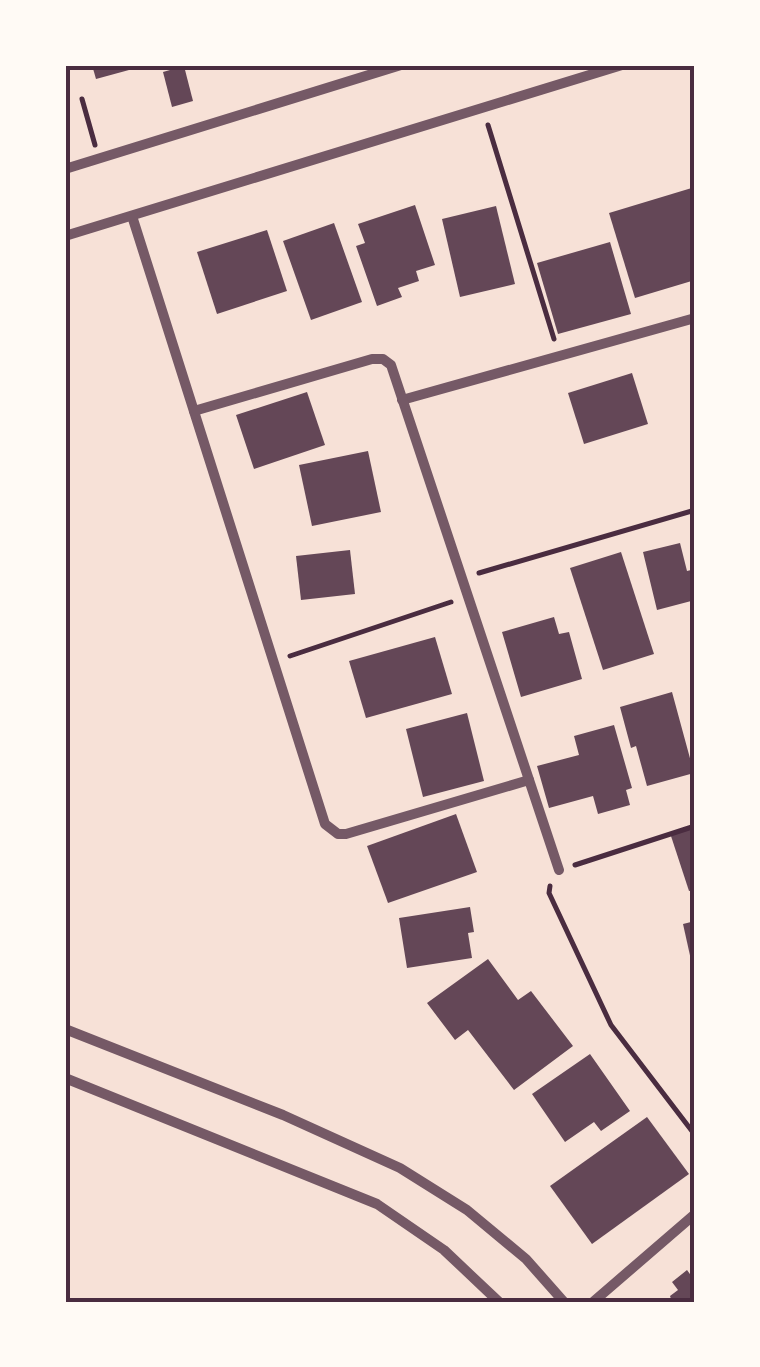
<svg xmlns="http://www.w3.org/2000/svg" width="760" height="1367" font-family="'Archivo Narrow',sans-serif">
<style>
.building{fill:#644757}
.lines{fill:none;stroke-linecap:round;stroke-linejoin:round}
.path{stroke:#4a2c40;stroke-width:5}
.minor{stroke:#755966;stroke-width:10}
.neatline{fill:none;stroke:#4a2c40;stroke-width:4}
</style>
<rect width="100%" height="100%" fill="#f7e1d7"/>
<g class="building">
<path d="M92 65H127L129 70 96 79Z"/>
<path d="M184 66 193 101 172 107 163 72Z"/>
<path d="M695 187V280L635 298 609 213Z"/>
<path d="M415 205 435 265 416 271 419 281 398 288 402 297 377 306 356 246 365 243 358 224Z"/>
<path d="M496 206 515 284 460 297 442 219Z"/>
<path d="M334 223 362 302 311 320 283 241Z"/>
<path d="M267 230 287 291 217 314 197 252Z"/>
<path d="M610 242 631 314 558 334 537 263Z"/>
<path d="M632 373 648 424 584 444 568 393Z"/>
<path d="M307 392 325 445 254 469 236 415Z"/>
<path d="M368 451 381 512 312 526 299 465Z"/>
<path d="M680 543 687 571 695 569V600L657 610 643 552Z"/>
<path d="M350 550 355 594 301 600 296 556Z"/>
<path d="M621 552 654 654 603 670 570 568Z"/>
<path d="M554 617 559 634 569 632 582 679 521 697 502 632Z"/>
<path d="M435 637 452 694 366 718 349 661Z"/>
<path d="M672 692 694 773 647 786 636 746 631 748 620 707Z"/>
<path d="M467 713 484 781 423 797 406 729Z"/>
<path d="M614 725 632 788 626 790 630 805 598 814 593 796 549 808 537 766 579 755 574 736Z"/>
<path d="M456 814 477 872 388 903 367 846Z"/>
<path d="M695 826V890L689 891 670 833Z"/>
<path d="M470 907 474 932 468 933 472 958 407 968 399 918Z"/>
<path d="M695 921V969H693L683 924Z"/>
<path d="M488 959 518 1000 531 991 573 1046 514 1090 468 1030 455 1040 427 1003Z"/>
<path d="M590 1054 630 1111 601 1131 594 1122 565 1142 532 1094Z"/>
<path d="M647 1117 689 1174 592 1244 550 1186Z"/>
<path d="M687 1270 695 1281V1302H672L670 1296 678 1290 672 1282Z"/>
</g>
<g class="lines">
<g class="path">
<path d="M82 99 95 145"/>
<path d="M488 125 554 339"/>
<path d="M479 573 695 510"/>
<path d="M290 656 451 602"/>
<path d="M575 865 695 826"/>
<path d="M550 886 549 893 611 1025 695 1135"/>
</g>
<g class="minor">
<path d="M65 169 401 65"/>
<path d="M132 216 325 824 338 834H346L529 780"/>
<path d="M65 236 622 65"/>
<path d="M402 400 695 318"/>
<path d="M194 411 372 359H383L391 365 559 870"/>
<path d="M65 1029 283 1115 400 1168 467 1210 526 1259 564 1302"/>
<path d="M65 1078 377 1204 444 1250 499 1302"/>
<path d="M593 1302 695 1214"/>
</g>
</g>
<rect width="760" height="1367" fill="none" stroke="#fffaf5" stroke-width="135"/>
<rect x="68" y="68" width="624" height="1232" class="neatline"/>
</svg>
